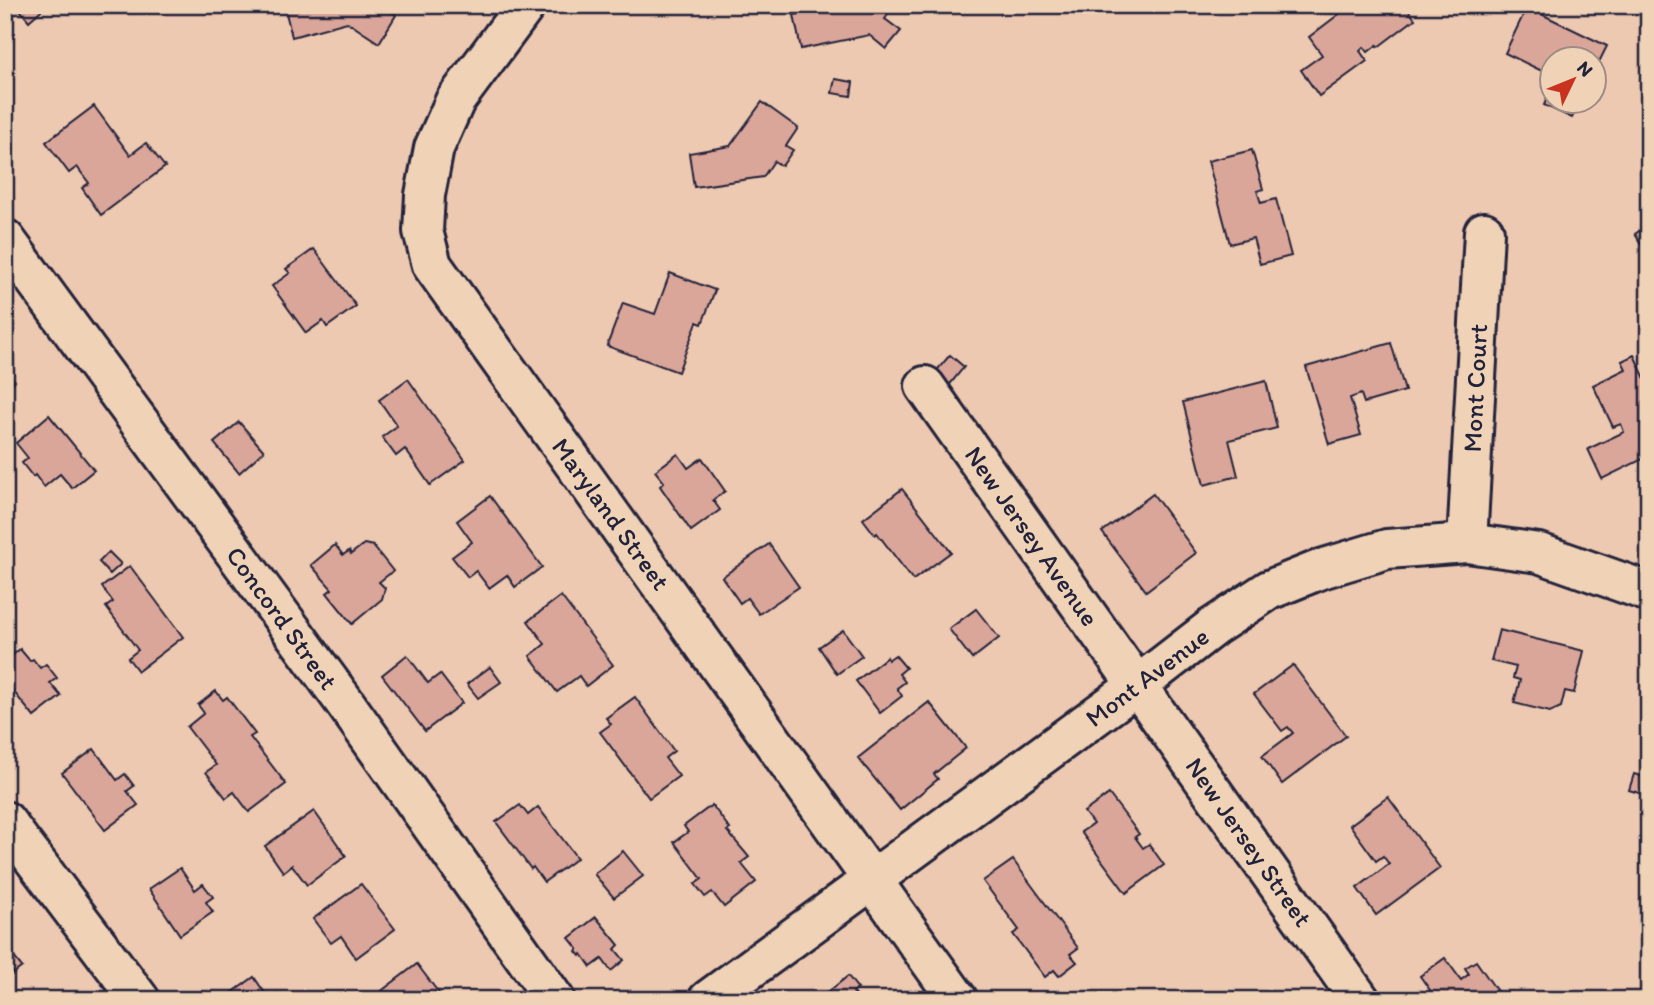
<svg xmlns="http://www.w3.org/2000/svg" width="1654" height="1005" font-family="Itim,sans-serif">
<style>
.building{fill:#dba69a;stroke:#22223b;stroke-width:2}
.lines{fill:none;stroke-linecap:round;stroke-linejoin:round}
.minor-casing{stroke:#22223b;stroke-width:44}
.minor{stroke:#f0d3b7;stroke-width:38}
.labels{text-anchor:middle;stroke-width:7;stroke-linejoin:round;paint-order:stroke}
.street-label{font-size:26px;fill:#22223b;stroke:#f0d3b7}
</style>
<rect width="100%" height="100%" fill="#eec9b1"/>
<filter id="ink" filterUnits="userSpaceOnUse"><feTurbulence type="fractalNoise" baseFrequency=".0143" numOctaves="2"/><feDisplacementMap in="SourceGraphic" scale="14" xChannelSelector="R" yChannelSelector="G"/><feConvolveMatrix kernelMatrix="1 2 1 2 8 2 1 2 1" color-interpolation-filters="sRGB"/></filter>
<g filter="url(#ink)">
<g class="building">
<path d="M16 5H47L29 21Z"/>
<path d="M284 5H381L396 15 379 43 347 22 292 37Z"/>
<path d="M895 5 885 19 901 31 886 49 869 35 801 49 794 15 842 5Z"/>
<path d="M1351 5H1408L1406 7 1415 19 1378 47 1377 45 1368 52 1364 47 1360 51 1367 61 1319 96 1301 70 1322 55 1309 37Z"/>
<path d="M1527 7 1607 46 1594 72V60H1552V64L1544 72 1505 53Z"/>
<path d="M835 79 853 82 851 96 832 93Z"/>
<path d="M1552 87V102H1580L1572 118 1544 105Z"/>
<path d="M762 102 798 128 786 146 793 150 782 166 774 161 763 177 694 187 689 153 730 146Z"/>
<path d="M94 106 130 155 146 143 165 167 101 215 82 188 89 183 77 167 69 173 46 142Z"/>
<path d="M1252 150 1263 189 1257 191 1261 203 1276 199 1291 256 1260 264 1253 238 1230 244 1208 161Z"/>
<path d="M1649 224V257L1635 234Z"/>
<path d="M314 249 356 306 327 327 323 321 306 333 272 286 290 273 286 269Z"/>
<path d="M670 273 715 290 702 324 697 322 678 372 607 346 623 303 655 314Z"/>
<path d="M1391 343 1405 391 1364 403 1361 394 1350 398 1361 435 1329 444 1306 367Z"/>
<path d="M950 355 964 367 947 388 932 376Z"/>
<path d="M1634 355 1649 387V456L1602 479 1588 449 1624 432 1621 424 1613 427 1593 385 1626 369 1622 361Z"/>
<path d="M5 368 15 381 5 388Z"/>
<path d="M408 379 465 460 430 485 405 449 396 456 382 437 397 426 379 400Z"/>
<path d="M1266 381 1277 428 1229 440 1238 476 1204 485 1183 402Z"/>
<path d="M49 415 94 470 72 488 60 474 44 487 35 475 33 477 22 463 28 458 16 443Z"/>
<path d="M239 422 264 451 239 473 214 443Z"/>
<path d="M678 454 688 468 702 458 725 491 713 500 720 510 691 531 660 486 664 482 655 471Z"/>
<path d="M902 489 951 552 913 580 877 533 875 535 863 519Z"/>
<path d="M1153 494 1196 553 1146 591 1102 532Z"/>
<path d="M490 496 542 567 515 587 507 575 489 588 476 571 468 577 452 557 472 542 457 521Z"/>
<path d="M364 544 373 546 393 571 379 582 385 588 382 599 352 624 327 593 332 589 311 565 335 545 343 555 349 551 351 554Z"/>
<path d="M769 544 799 587 759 614 747 598 740 603 722 577Z"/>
<path d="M109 552 121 564 110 574 99 562Z"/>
<path d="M130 566 183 637 138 671 128 658 138 650 106 607 113 602 102 587Z"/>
<path d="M561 596 613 665 586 686 579 676 557 692 530 656 545 644 528 621Z"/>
<path d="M976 609 999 638 972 659 949 629Z"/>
<path d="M843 630 862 656 837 674 819 647Z"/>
<path d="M1499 630 1584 651 1574 693 1565 691 1561 707 1550 712 1514 703 1520 680 1513 678 1516 667 1491 661Z"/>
<path d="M20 649 30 661 33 659 40 668 46 664 57 678 50 683 61 696 34 717 5 681V661Z"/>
<path d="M407 655 428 683 440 674 462 703 425 731 382 675Z"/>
<path d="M895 655 906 668 899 674 905 682 897 688 902 696 880 713 856 681 887 657 888 660Z"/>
<path d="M1293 665 1346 736 1282 784 1262 756 1293 733 1288 727 1282 731 1254 694Z"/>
<path d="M490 667 501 682 478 698 467 684Z"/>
<path d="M216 691 223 700 227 697 255 734 250 737 286 784 249 812 234 792 226 798 206 772 216 765 187 727 204 713 198 705Z"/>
<path d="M635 697 674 751 665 758 679 776 649 798 600 732 611 724 606 718Z"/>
<path d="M929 702 966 748 934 774 938 779 900 810 858 758Z"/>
<path d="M94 749 117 780 125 774 134 786 127 791 138 805 105 830 62 773Z"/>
<path d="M1649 762V796L1629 790 1634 774 1644 777Z"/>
<path d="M1109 794 1139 834 1135 837 1143 848 1149 844 1164 865 1126 893 1081 832 1093 824 1084 812Z"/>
<path d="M1388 797 1440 868 1376 915 1357 888 1389 864 1383 856 1376 861 1350 825Z"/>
<path d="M520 805 528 815 538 807 577 858 544 882 533 867 531 869 496 822Z"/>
<path d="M712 805 730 829 727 831 749 857 741 863 756 882 724 907 712 892 705 897 695 884 702 879 674 842 688 832 684 826Z"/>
<path d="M314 811 346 856 307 885 292 865 283 872 265 846Z"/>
<path d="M623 851 643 876 614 898 594 874Z"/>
<path d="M1013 860 1078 948 1070 954 1077 962 1059 976 1054 970 1045 977 1013 934 1019 930 983 881Z"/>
<path d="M180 868 195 890 203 884 213 897 206 902 213 912 180 935 149 889Z"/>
<path d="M361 884 395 929 356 958 341 936 331 943 313 919Z"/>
<path d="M596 917 619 945 615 949 624 960 611 971 602 959 591 967 582 954 580 956 576 951 578 949 569 938Z"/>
<path d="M5 946 22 967 5 980Z"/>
<path d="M1445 958 1461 980 1469 974 1465 968 1476 961 1503 1000H1437L1420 976Z"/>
<path d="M417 964 444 1000H371V999Z"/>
<path d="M848 976 858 989 853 992 858 998 855 1000H818Z"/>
<path d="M254 977 269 999 277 993 282 1000H226L225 998Z"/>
</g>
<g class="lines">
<g class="minor-casing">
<g id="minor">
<path d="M526 5 455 101 434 148 425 195 423 231 432 265 958 1000"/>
<path d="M5 239 343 700 555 1000"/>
<path d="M925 386 1360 1000"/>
<path d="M1467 543 1484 232"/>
<path d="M5 821 140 1000"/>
<path d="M708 1000 1138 685 1213 627 1269 590 1321 569 1387 549 1467 543 1539 553 1649 592"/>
</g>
</g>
<use href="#minor" class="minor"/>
</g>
</g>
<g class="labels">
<g class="street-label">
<text transform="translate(1475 388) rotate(-87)" y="9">Mont Court</text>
<text transform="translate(611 514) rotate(54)" y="9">Maryland Street</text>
<text transform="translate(1032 536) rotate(55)" y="9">New Jersey Avenue</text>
<text transform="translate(282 618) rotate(54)" y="9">Concord Street</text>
<text transform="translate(1147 677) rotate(-37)" y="9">Mont Avenue</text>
<text transform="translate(1249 842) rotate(55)" y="9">New Jersey Street</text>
</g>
</g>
<rect width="1654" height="1005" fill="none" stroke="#f0d3b7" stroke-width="28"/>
<rect x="14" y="14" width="1626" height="977" fill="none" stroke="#22223b" stroke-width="2.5" filter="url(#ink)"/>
<g transform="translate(1573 80) rotate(47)"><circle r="33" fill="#f0d3b7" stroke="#9e8c85" stroke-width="2"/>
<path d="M0-5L12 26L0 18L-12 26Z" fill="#c8321e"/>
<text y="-10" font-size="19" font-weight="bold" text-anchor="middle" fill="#22223b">N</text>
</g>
</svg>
